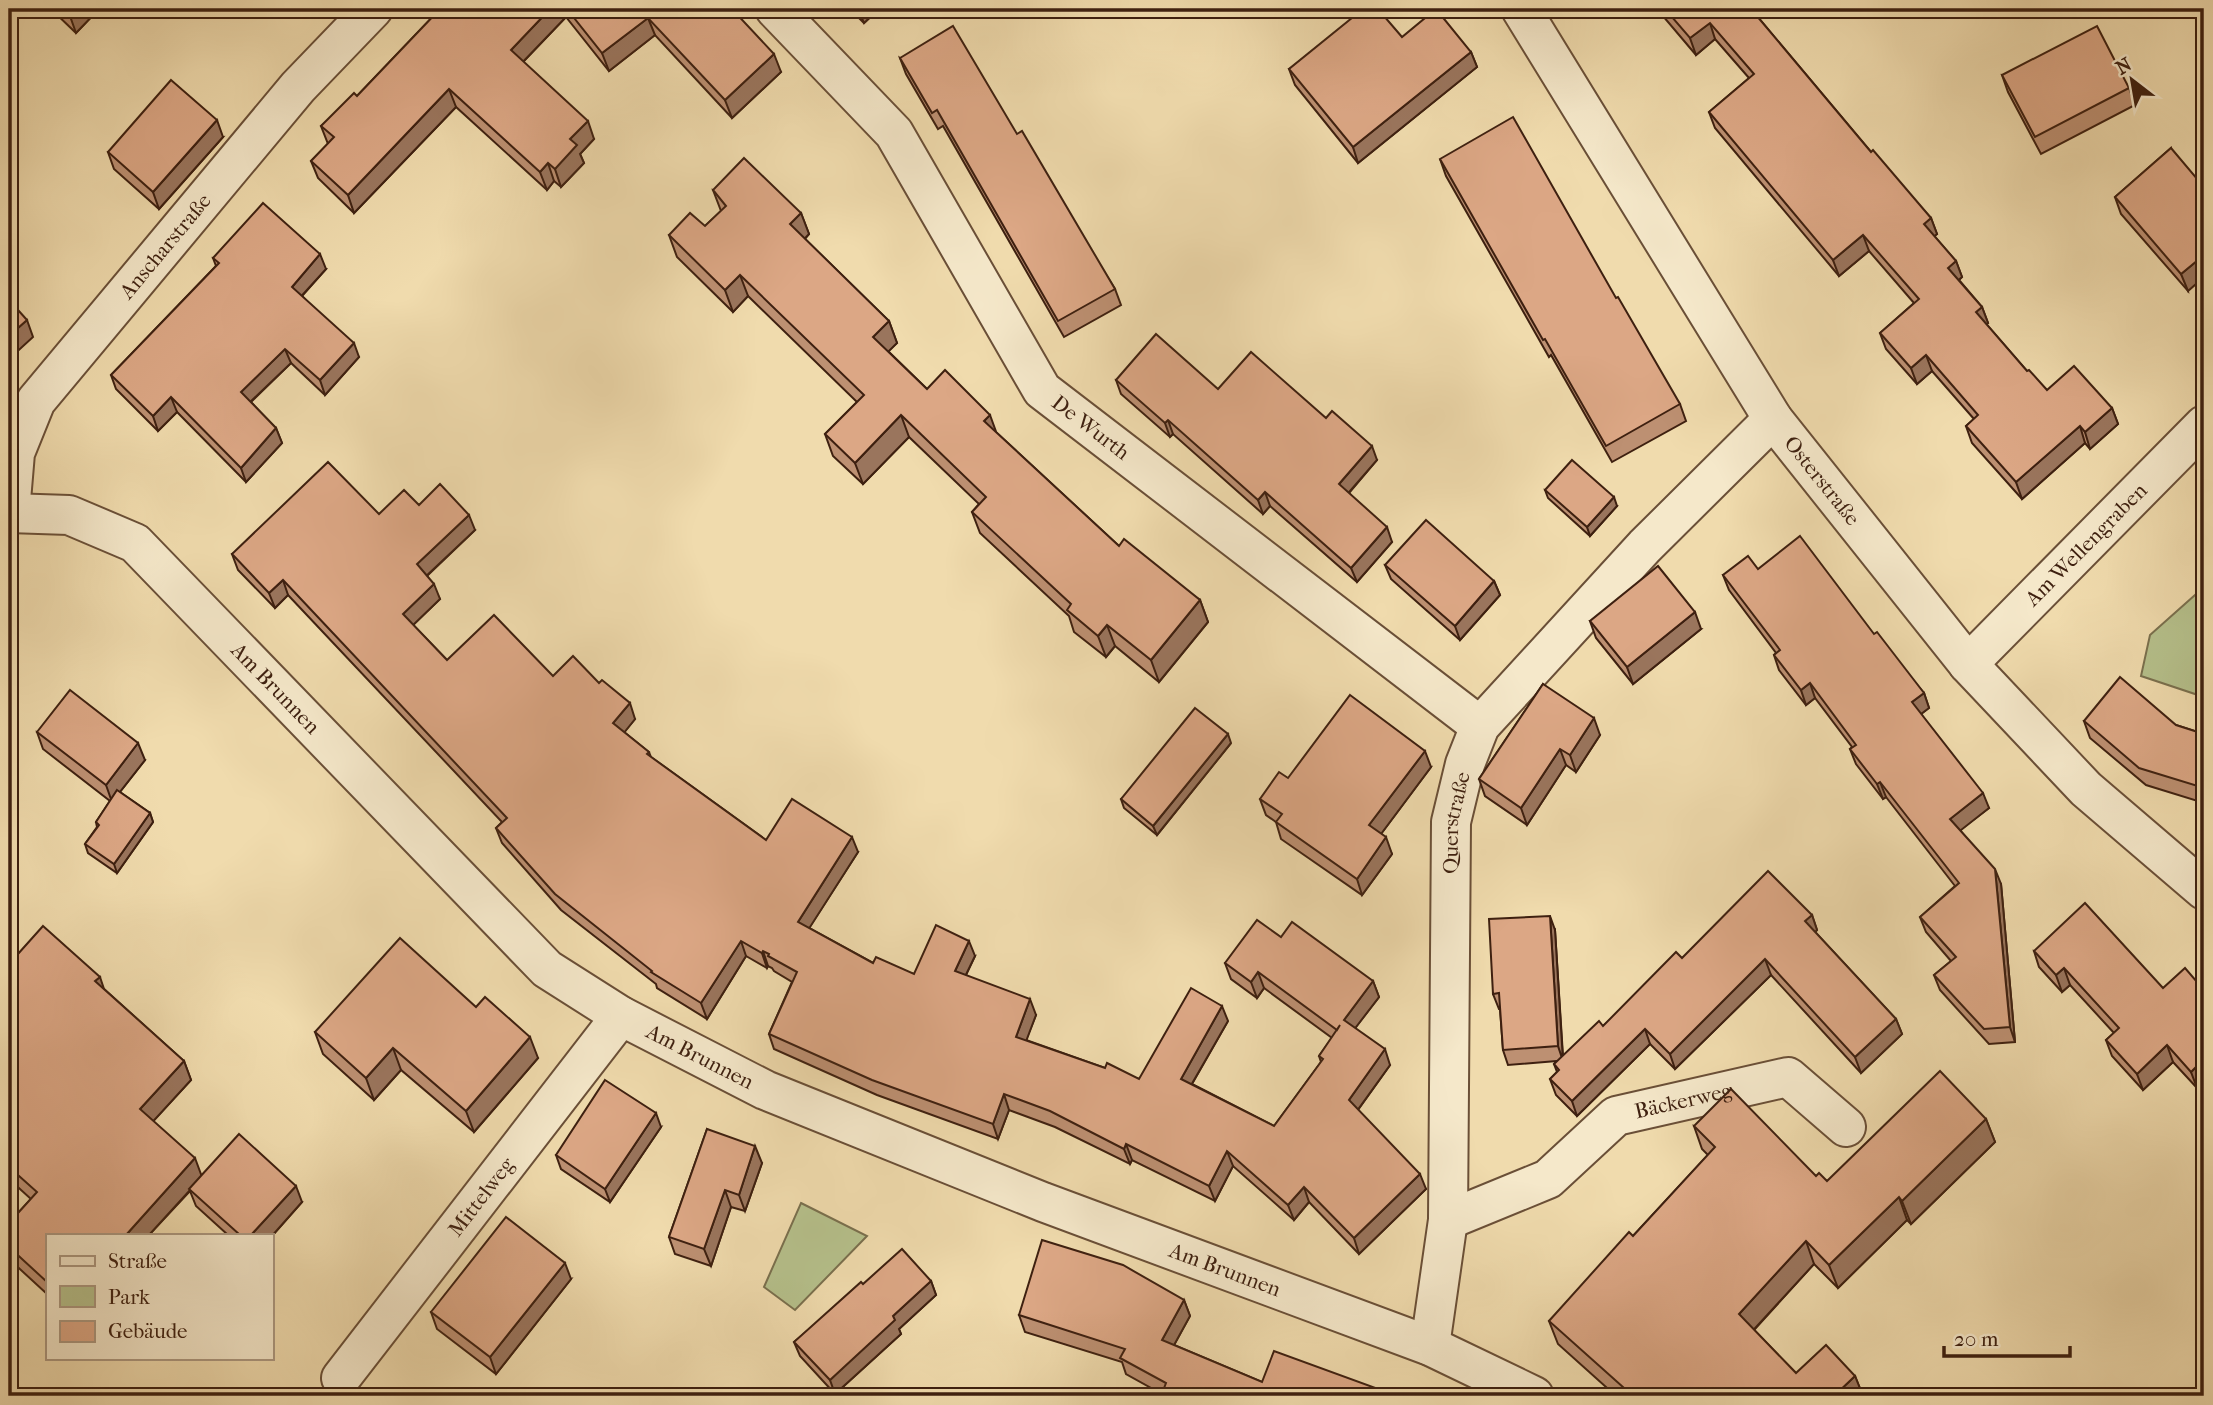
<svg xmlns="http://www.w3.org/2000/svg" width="2213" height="1405" font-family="'IM FELL French Canon',serif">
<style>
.green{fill:#b6c18c;stroke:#7a704e;stroke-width:2}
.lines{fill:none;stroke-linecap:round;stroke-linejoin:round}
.minor-casing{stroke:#6a4f37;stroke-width:42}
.minor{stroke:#f5e8ca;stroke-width:38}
.wall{fill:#bd9072;stroke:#3e2010;stroke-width:2}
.shaded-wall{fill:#9a755d;stroke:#3e2010;stroke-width:2}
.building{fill:#dca785;stroke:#3e2010;stroke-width:2}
.labels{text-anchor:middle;stroke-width:7;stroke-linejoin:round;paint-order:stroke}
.street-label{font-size:21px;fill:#3e2010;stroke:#f5e8ca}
</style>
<rect width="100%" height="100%" fill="#f0dbad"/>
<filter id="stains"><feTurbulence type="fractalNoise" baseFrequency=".00286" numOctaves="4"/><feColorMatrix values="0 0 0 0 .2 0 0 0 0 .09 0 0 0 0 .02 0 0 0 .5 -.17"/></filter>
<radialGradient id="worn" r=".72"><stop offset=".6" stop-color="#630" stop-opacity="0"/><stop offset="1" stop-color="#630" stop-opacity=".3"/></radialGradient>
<g class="green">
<path d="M2204 587V697L2141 676 2150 635Z"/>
<path d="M801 1203 867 1236 795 1310 764 1287Z"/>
</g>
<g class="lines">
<g class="minor-casing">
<g id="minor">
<path id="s1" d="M775 9 894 133 1042 390 1480 726"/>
<path id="s2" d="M1521 9 1773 419 1968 664 2086 789 2204 890"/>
<path id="s3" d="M10 512 15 453 36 401 298 87 373 9"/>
<path id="s4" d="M9 513 69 515 135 543 547 969 621 1016 765 1090 1043 1202 1430 1346 1534 1396"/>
<path id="s5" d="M1968 664 2204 425"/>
<path id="s6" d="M1448 1220 1548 1179 1616 1116 1788 1077 1846 1127"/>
<path id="s7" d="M1430 1346 1448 1220 1451 822 1465 764 1480 726 1645 546 1773 419"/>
<path id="s8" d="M341 1378 621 1016"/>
</g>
</g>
<use href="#minor" class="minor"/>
</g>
<g class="wall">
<path d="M51 9H99L76 33Z"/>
<path d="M440 9H732L781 72 732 118 655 35 609 71 566 17 523 62 594 139 580 154 584 163 561 187 554 181 547 190 456 107 354 213 318 178 311 161 328 144 321 126 357 96Z"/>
<path d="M850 9H879L864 23Z"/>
<path d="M1657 9H1766L1757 16 1871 152 1931 218 1937 234 1934 236 1956 261 1962 277 1959 280 1982 307 1988 323 1986 324 2027 371 2047 390 2112 408 2118 424 2090 449 2085 443 2022 499 1972 443 1966 426 1974 419 1932 371 1917 384 1886 349 1880 333 1914 303 1869 251 1839 276 1715 128 1709 112 1749 78 1715 39 1696 55Z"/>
<path d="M1402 37 1471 52 1477 67 1358 163 1295 85 1289 69Z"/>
<path d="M900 58 1017 134 1115 289 1121 305 1064 337 943 126 938 129 906 74Z"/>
<path d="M2002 75 2129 88 2135 105 2041 154 2008 92Z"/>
<path d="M223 137 159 209 114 169 108 152Z"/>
<path d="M2171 148 2188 291 2121 214 2115 197Z"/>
<path d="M1440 159 1680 404 1686 421 1612 462 1551 355 1549 357 1446 176Z"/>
<path d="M713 190 801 213 809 234 805 239 889 321 897 343 888 351 927 389 997 433 1119 546 1200 600 1208 622 1159 682 1115 646 1106 657 1074 632 1069 616 980 533 972 512 979 504 909 437 863 484 833 456 825 434 857 402 748 296 733 312 677 257 669 235 705 226 721 211Z"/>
<path d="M213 258 326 269 302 296 359 357 325 395 291 363 251 402 276 428 282 443 246 482 177 412 158 431 116 389 111 375 216 266Z"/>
<path d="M1116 380 1218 389 1326 418 1377 460 1349 493 1392 542 1357 582 1270 506 1263 514 1173 434 1170 437 1121 394Z"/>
<path d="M1545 490 1617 506 1590 536 1548 498Z"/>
<path d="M419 505 475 530 427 576 440 599 413 625 447 660 599 683 635 719 624 732 649 752 651 757 766 840 858 852 809 928 873 963 914 974 975 956 966 975 1036 1015 1026 1040 1105 1068 1139 1079 1228 1021 1192 1084 1274 1126 1321 1062 1319 1056 1332 1038 1264 988 1257 998 1231 979 1225 963 1281 937 1373 981 1379 997 1355 1028 1390 1065 1358 1110 1426 1189 1359 1254 1309 1202 1294 1220 1233 1166 1215 1201 1132 1160 1130 1164 1055 1127 1009 1110 998 1139 877 1095 774 1049 769 1034 792 982 774 971 772 968 768 966 767 968 746 956 707 1019 657 988 656 984 561 910 502 843 496 828 502 822 288 595 275 608 238 570 232 554 379 514Z"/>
<path d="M1385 565 1494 581 1500 595 1460 640 1391 579Z"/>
<path d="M1758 569 1874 634 1924 693 1929 708 1921 714 1989 808 1960 830 2001 884 2015 1042 1989 1044 1940 990 1934 975 1951 961 1926 932 1920 917 1955 886 1886 797 1883 799 1856 764 1850 749 1852 747 1815 698 1806 705 1779 670 1774 655 1776 653 1729 590 1723 575Z"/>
<path d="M1590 621 1701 629 1633 684 1596 638Z"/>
<path d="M1543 684 1600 735 1576 772 1566 765 1527 825 1485 796 1479 779Z"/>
<path d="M2084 721 2176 725 2204 734V803L2146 785 2090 738Z"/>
<path d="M37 732 145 760 120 792 150 813 153 822 117 873 88 853 85 844 97 827 96 822 110 801 43 749Z"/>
<path d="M1231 743 1157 835 1124 808 1121 799Z"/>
<path d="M1431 767 1381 834 1392 854 1362 895 1281 839 1276 822 1266 815 1260 799 1288 778Z"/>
<path d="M1812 915 1817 930 1815 932 1896 1019 1902 1034 1861 1073 1771 975 1675 1069 1650 1044 1577 1116 1556 1095 1550 1079 1557 1072 1554 1064 1557 1061 1508 1065 1503 1050 1500 1009H1499L1493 994 1555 930 1563 1056 1603 1026 1682 958Z"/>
<path d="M2034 951 2163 988 2204 990V1085L2202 1083 2197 1088 2173 1062 2143 1090 2112 1056 2106 1040 2114 1033 2070 985 2062 992 2039 967Z"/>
<path d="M9 964 104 989 184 1061 191 1080 153 1121 202 1176 302 1202 271 1237V1235H228L196 1206 190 1191 149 1235H47V1294L9 1259V1223L31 1199 9 1179Z"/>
<path d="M476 1007 538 1058 474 1132 401 1070 374 1100 323 1054 315 1032Z"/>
<path d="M1986 1119 1995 1142 1911 1224 1907 1220 1838 1288 1814 1264 1754 1330 1796 1373 1855 1376 1863 1396H1616L1558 1344 1549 1321 1633 1236 1708 1155 1702 1149 1694 1126 1816 1176 1827 1181Z"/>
<path d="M661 1127 610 1202 561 1169 556 1155Z"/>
<path d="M707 1129 762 1163 745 1211 731 1207 711 1266 675 1254 669 1237Z"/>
<path d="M571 1279 496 1374 437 1329 431 1312Z"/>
<path d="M931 1281 936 1295 899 1329 901 1334 835 1394 800 1356 794 1342 863 1284Z"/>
<path d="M1184 1300 1190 1316 1174 1345 1262 1382 1392 1394H1162L1126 1374 1122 1362 1025 1332 1019 1315Z"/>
</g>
<g class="shaded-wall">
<path d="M77 9H99L76 33 70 16Z"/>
<path d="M550 9H563L566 17 517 68 511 50Z"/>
<path d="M858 9H879L864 23Z"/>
<path d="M1748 9H1766L1753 20Z"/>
<path d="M648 18 655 35 609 71 602 53Z"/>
<path d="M1710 23 1715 39 1696 55 1690 38Z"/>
<path d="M1471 52 1477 67 1358 163 1353 147Z"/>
<path d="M774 54 781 72 732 118 725 100Z"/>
<path d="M449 89 456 107 354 213 348 195Z"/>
<path d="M217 120 223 137 159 209 153 192Z"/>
<path d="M588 121 594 139 580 154 584 163 561 187 555 169 570 139Z"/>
<path d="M548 163 554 181 547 190 540 172Z"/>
<path d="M801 213 809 234 798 246 790 224Z"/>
<path d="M1931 218 1937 234 1930 240 1924 224Z"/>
<path d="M1863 235 1869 251 1839 276 1833 260Z"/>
<path d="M320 254 326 269 297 301 292 287Z"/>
<path d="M2204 255V277L2188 291 2181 274Z"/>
<path d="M1956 261 1962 277 1954 284 1948 268Z"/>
<path d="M740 275 748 296 733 312 725 290Z"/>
<path d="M1982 307 1988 323 1982 328 1976 312Z"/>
<path d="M27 320 33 337 9 359V336Z"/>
<path d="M889 321 897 343 881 359 873 337Z"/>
<path d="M354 343 359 357 325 395 320 380Z"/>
<path d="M285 349 291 363 246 406 241 392Z"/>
<path d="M1926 355 1932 371 1917 384 1911 368Z"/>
<path d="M171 397 177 412 158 431 153 416Z"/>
<path d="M2112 408 2118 424 2090 449 2085 432Z"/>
<path d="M901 415 909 437 863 484 855 463Z"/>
<path d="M990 415 998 437 984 421Z"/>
<path d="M1168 420 1173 434 1170 437 1165 423Z"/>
<path d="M2080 426 2085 443 2022 499 2016 482Z"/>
<path d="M276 428 282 443 246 482 241 468Z"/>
<path d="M1372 446 1377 460 1344 498 1339 484Z"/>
<path d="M1265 492 1270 506 1263 514 1258 500Z"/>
<path d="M1614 497 1617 506 1590 536 1587 527Z"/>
<path d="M469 515 475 530 422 580 417 564Z"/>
<path d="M1387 527 1392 542 1357 582 1351 568Z"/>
<path d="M283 580 288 595 275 608 269 593Z"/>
<path d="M1494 581 1500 595 1460 640 1455 626Z"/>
<path d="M434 584 440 599 409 629 403 614Z"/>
<path d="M1200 600 1208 622 1159 682 1151 660Z"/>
<path d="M1695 612 1701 629 1633 684 1627 667Z"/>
<path d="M1107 625 1115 646 1106 657 1098 636Z"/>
<path d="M1810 683 1815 698 1806 705 1801 690Z"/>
<path d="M1924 693 1929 708 1917 717 1912 702Z"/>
<path d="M630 703 635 719 619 739 613 723Z"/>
<path d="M1594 718 1600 735 1576 772 1570 755Z"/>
<path d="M1228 734 1231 743 1157 835 1153 826Z"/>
<path d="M138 743 145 760 112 802 106 785Z"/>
<path d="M1560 749 1566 765 1527 825 1521 808Z"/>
<path d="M1425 751 1431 767 1375 842 1369 825Z"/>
<path d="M1880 782 1886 797 1883 799 1877 784Z"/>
<path d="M1983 793 1989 808 1956 834 1950 819Z"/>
<path d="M150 813 153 822 117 873 114 864Z"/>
<path d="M852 837 858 852 803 938 798 922Z"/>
<path d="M1386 837 1392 854 1362 895 1357 879Z"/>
<path d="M1995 869 2001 884 2015 1042 2010 1027Z"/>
<path d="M1812 915 1817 930 1811 937 1805 921Z"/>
<path d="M1550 916 1555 930 1563 1061 1558 1046Z"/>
<path d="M741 941 746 956 707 1019 701 1003Z"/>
<path d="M969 941 975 956 960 987 955 971Z"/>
<path d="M763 951 768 966 767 968 762 953Z"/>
<path d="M1765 959 1771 975 1675 1069 1670 1054Z"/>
<path d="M2064 968 2070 985 2062 992 2056 975Z"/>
<path d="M1258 972 1264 988 1257 998 1251 982Z"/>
<path d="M100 977 106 995 95 981Z"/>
<path d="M1373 981 1379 997 1350 1035 1344 1020Z"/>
<path d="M1030 999 1036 1015 1022 1052 1016 1037Z"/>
<path d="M1222 1006 1228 1021 1186 1094 1181 1079Z"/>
<path d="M1896 1019 1902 1034 1861 1073 1855 1057Z"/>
<path d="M1645 1029 1650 1044 1577 1116 1572 1101Z"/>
<path d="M530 1037 538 1058 474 1132 466 1111Z"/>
<path d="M2167 1045 2173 1062 2143 1090 2137 1074Z"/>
<path d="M393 1048 401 1070 374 1100 366 1078Z"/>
<path d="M1385 1049 1390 1065 1354 1115 1349 1100Z"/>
<path d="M184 1061 191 1080 147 1128 140 1109Z"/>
<path d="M2196 1067 2202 1083 2197 1088 2191 1072Z"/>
<path d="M1004 1094 1009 1110 998 1139 993 1124Z"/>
<path d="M656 1113 661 1127 610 1202 605 1189Z"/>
<path d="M1986 1119 1995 1142 1911 1224 1902 1201Z"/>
<path d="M1126 1144 1132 1160 1130 1164 1124 1149Z"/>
<path d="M755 1146 762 1163 745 1211 739 1195Z"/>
<path d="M1227 1151 1233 1166 1215 1201 1209 1186Z"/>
<path d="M195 1158 202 1177 149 1235H126Z"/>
<path d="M1420 1174 1426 1189 1359 1254 1354 1238Z"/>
<path d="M296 1186 302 1202 271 1237V1235H251Z"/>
<path d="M1304 1187 1309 1202 1294 1220 1288 1205Z"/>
<path d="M725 1190 731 1207 711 1266 704 1249Z"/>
<path d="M1899 1197 1907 1220 1838 1288 1829 1265Z"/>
<path d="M1806 1241 1814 1264 1747 1337 1739 1314Z"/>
<path d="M565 1263 571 1279 496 1374 490 1357Z"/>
<path d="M931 1281 936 1295 899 1329 901 1334 835 1394 830 1380 893 1316Z"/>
<path d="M1184 1300 1190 1316 1168 1356 1162 1340Z"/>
<path d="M1855 1376 1863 1396H1834Z"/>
</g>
<g class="building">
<path d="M62 9H77L70 16Z"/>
<path d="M440 9H550L511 50 588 121 570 139 577 145 555 169 548 163 540 172 449 89 348 195 311 161 334 137 321 126 354 93 357 96Z"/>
<path d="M567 9H732L774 54 725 100 648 18 602 53Z"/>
<path d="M1363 9H1378L1402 37 1436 9 1471 52 1353 147 1289 69Z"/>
<path d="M1665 9H1751L1871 152 1873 150 1931 218 1924 224 1956 261 1948 268 1982 307 1976 312 2027 371 2029 370 2047 390 2074 366 2112 408 2085 432 2080 426 2016 482 1966 426 1978 415 1926 355 1911 368 1880 333 1919 299 1863 235 1833 260 1709 112 1754 74 1710 23 1690 38Z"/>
<path d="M953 26 1017 134 1022 131 1115 289 1058 321 937 110 932 113 900 58Z"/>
<path d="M2097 26 2129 88 2035 137 2002 75Z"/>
<path d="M171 80 217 120 153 192 108 152Z"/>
<path d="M1513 117 1616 298 1618 297 1680 404 1606 446 1545 339 1543 340 1440 159Z"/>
<path d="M2171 148 2204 187V255L2181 274 2115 197Z"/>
<path d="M744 158 801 213 790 224 889 321 873 337 927 389 945 370 990 415 984 421 1119 546 1124 539 1200 600 1151 660 1107 625 1098 636 1067 610 1071 604 972 512 986 497 901 415 855 463 825 434 864 395 740 275 725 290 669 235 690 213 705 226 726 206 713 190Z"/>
<path d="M263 203 320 254 292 287 354 343 320 380 285 349 241 392 276 428 241 468 171 397 153 416 111 375 219 263 213 258Z"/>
<path d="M9 300 27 320 9 336Z"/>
<path d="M1156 334 1218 389 1251 352 1326 418 1332 411 1372 446 1339 484 1387 527 1351 568 1265 492 1258 500 1168 420 1165 423 1116 380Z"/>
<path d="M1572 460 1614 497 1587 527 1545 490Z"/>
<path d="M328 462 379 514 404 490 419 505 440 484 469 515 417 564 434 584 403 614 447 660 494 615 553 676 573 656 599 683 602 680 630 703 613 723 649 752 647 754 766 840 792 799 852 837 798 922 873 963 876 957 914 974 936 925 969 941 955 971 1030 999 1016 1037 1105 1068 1107 1063 1139 1079 1191 988 1222 1006 1181 1079 1274 1126 1323 1059 1319 1056 1340 1025 1337 1030 1258 972 1251 982 1225 963 1257 920 1281 937 1292 922 1373 981 1344 1020 1385 1049 1349 1100 1420 1174 1354 1238 1304 1187 1288 1205 1227 1151 1209 1186 1126 1144 1124 1149 1050 1111 1004 1094 993 1124 872 1080 769 1034 797 972 768 956 769 954 763 951 762 953 741 941 701 1003 651 972 652 971 555 894 496 828 507 818 283 580 269 593 232 554Z"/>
<path d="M1426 520 1494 581 1455 626 1385 565Z"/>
<path d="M1800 536 1874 634 1877 632 1924 693 1912 702 1983 793 1950 819 1995 869 2010 1027 1984 1029 1934 975 1956 957 1920 917 1959 883 1880 782 1877 784 1850 749 1856 745 1810 683 1801 690 1774 655 1780 650 1723 575 1748 556 1758 569Z"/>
<path d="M1658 566 1695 612 1627 667 1590 621Z"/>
<path d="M2120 677 2176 725 2204 734V788L2139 768 2084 721Z"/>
<path d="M1543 684 1594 718 1570 755 1560 749 1521 808 1479 779Z"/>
<path d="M70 690 138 743 106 785 37 732Z"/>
<path d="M1350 695 1425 751 1369 825 1386 837 1357 879 1276 822 1282 814 1260 799 1279 772 1288 778Z"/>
<path d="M1195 708 1228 734 1153 826 1121 799Z"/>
<path d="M117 790 150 813 114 864 85 844 99 825 96 822Z"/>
<path d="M1768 871 1812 915 1805 921 1896 1019 1855 1057 1765 959 1670 1054 1645 1029 1572 1101 1550 1079 1559 1070 1554 1064 1599 1021 1603 1026 1676 952 1682 958Z"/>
<path d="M2085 903 2163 988 2185 968 2204 990V1076L2196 1067 2191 1072 2167 1045 2137 1074 2106 1040 2119 1028 2064 968 2056 975 2034 951Z"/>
<path d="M1550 916 1558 1046 1503 1050 1499 993 1493 994 1489 919Z"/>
<path d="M43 926 100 977 95 981 184 1061 140 1109 195 1158 126 1235H47V1282L9 1247V1223L37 1192 9 1167V964Z"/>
<path d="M400 938 476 1007 485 997 530 1037 466 1111 393 1048 366 1078 315 1032Z"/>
<path d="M1940 1071 1986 1119 1902 1201 1899 1197 1829 1265 1806 1241 1739 1314 1796 1373 1826 1345 1855 1376 1834 1396H1633L1549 1321 1629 1232 1633 1236 1715 1147 1694 1126 1731 1089 1816 1176 1819 1173 1827 1181Z"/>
<path d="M605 1080 656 1113 605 1189 556 1155Z"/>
<path d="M707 1129 755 1146 739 1195 725 1190 704 1249 669 1237Z"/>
<path d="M239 1134 296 1186 251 1235H240L189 1189Z"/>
<path d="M506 1217 565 1263 490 1357 431 1312Z"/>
<path d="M1042 1240 1123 1265 1184 1300 1162 1340 1262 1382 1274 1351 1392 1394 1391 1396H1161L1166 1383 1120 1358 1125 1349 1019 1315Z"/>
<path d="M902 1249 931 1281 893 1316 895 1320 830 1380 794 1342 861 1282 863 1284Z"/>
</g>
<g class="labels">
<g class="street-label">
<text dy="7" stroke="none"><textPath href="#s3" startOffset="317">Anscharstraße</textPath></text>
<text dy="7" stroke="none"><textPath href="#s1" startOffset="530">De Wurth</textPath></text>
<text dy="7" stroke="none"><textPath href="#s2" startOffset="560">Osterstraße</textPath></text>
<text dy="7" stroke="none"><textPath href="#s5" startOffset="168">Am Wellengraben</textPath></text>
<text dy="7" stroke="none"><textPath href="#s4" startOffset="334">Am Brunnen</textPath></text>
<text dy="7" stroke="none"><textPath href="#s7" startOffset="525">Querstraße</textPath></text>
<text dy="7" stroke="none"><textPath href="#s4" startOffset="901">Am Brunnen</textPath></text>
<text dy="7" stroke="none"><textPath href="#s6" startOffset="270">Bäckerweg</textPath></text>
<text dy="7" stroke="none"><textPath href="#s8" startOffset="229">Mittelweg</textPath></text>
<text dy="7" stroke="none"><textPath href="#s4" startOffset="1468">Am Brunnen</textPath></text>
</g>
</g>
<rect width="2213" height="1405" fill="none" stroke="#f0dbad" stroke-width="35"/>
<rect x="10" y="10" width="2192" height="1384" fill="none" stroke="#3e2010" stroke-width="3.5"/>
<rect x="18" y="18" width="2178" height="1370" fill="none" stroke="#3e2010" stroke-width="2"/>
<rect x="46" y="1234" width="228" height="126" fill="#f5e8ca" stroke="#ac9880" stroke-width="2"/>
<rect x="60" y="1256" width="35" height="10" fill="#f5e8ca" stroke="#ac9880" stroke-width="2"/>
<text x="108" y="1268" font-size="21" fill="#3e2010">Straße</text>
<rect x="60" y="1286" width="35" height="21" fill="#b6c18c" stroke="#ac9880" stroke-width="2"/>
<text x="108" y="1304" font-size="21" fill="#3e2010">Park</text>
<rect x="60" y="1321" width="35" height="21" fill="#dca785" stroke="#ac9880" stroke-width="2"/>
<text x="108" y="1338" font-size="21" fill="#3e2010">Gebäude</text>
<g transform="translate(2132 80) rotate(329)" stroke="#f5e8ca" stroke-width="5" paint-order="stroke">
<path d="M0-5L12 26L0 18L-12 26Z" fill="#3e2010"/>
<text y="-10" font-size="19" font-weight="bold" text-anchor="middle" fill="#3e2010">N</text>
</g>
<path d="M1944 1346v10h126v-10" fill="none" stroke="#3e2010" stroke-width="3.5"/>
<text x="1954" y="1346" font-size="21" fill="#3e2010" stroke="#f5e8ca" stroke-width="5" paint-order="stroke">20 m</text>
<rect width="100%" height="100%" filter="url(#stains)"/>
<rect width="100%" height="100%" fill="url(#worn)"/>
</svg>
